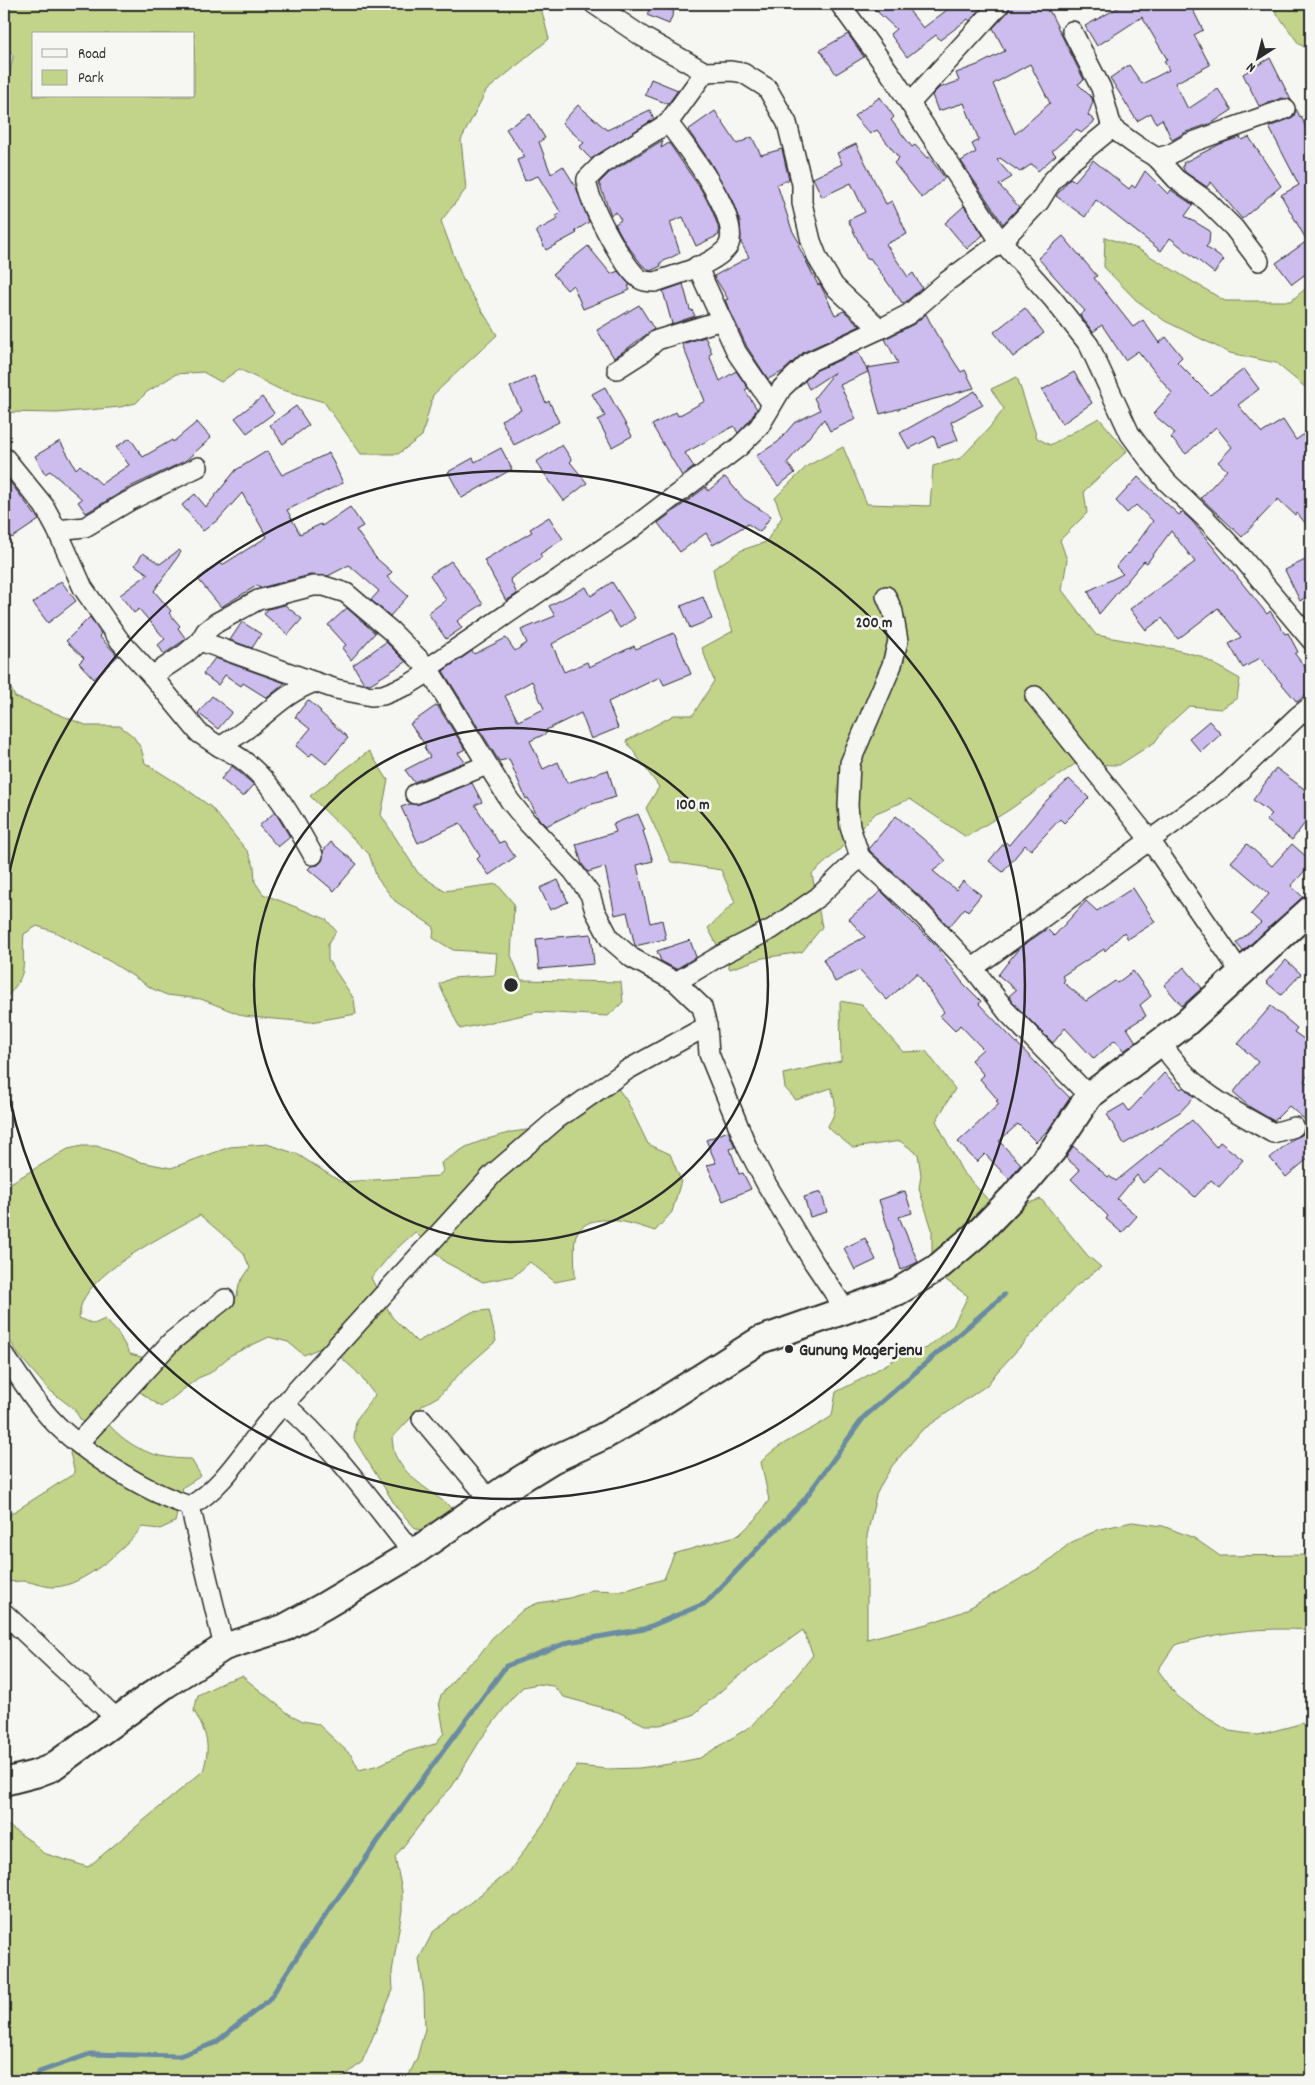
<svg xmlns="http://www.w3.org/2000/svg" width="1315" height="2085" font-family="Dekko,sans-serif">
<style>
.green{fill:#c2d489;stroke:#76805a;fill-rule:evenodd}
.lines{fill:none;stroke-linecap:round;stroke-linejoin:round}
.stream{stroke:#6a8ba2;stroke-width:5}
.building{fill:#ccbdee;stroke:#2b2b2b;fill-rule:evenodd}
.minor-casing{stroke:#2b2b2b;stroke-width:22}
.secondary-casing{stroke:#2b2b2b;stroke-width:30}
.minor{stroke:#f6f6f2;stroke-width:19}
.secondary{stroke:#f6f6f2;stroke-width:26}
.ring{fill:none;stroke:#2b2b2b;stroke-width:2.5}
.poi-dot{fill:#2b2b2b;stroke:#f6f6f2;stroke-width:2}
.labels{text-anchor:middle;stroke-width:5;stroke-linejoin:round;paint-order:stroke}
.poi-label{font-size:18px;font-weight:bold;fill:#2b2b2b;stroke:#f6f6f2;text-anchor:start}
.centre{fill:#2b2b2b;stroke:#f6f6f2;stroke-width:2.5}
.ring-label{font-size:15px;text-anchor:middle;font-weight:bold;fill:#2b2b2b;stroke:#f6f6f2;stroke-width:5;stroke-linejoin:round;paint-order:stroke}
</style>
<rect width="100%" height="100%" fill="#f6f6f2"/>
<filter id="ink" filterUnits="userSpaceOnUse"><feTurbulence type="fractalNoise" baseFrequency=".02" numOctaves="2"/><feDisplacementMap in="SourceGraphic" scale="10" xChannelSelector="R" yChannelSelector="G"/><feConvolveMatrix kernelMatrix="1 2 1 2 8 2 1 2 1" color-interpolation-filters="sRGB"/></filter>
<g filter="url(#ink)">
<g class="green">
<path d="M4 4H540L549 39 486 91 461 140 466 189 441 221 463 280 497 335 433 395 422 436 398 454H361L324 402 279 389 239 369 221 382 203 372 176 374 147 392 136 403 120 407 57 413 4 412V90L7 87 13 56 4 40ZM34 34H194V96H34Z"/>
<path d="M1270 4H1311V51L1299 44Z"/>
<path d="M1105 237 1138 249 1225 301H1291L1311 284V392L1276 363 1230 353 1165 321 1136 300 1104 267Z"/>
<path d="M1017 377 1037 438 1050 445 1099 418 1127 451 1084 491 1087 513 1060 540 1067 560 1062 590 1096 635 1173 649 1200 656 1240 679 1237 698 1221 709 1189 706 1164 729 1155 742 1119 765 1075 764 1009 810 966 837 910 799 876 813 838 851 812 874 822 927 802 952 763 958 730 969 708 928 735 902 721 870 671 862 646 808 659 787 626 741 674 715H693L714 681 702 648 733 631 717 589 713 569 742 550 766 542 782 517 775 498 807 466 843 447 867 504 930 506 933 466 961 458 990 427 1004 409 991 389Z"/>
<path d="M4 646 8 682 15 697 88 726H120L133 736 141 748 145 763 185 788 211 807 248 852 254 866 255 882 263 894 326 919 336 931 328 944V960L354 999 356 1014 311 1022 262 1018 244 1016 201 999 167 995 153 989 111 962 55 932 37 926 24 934C21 968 31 971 4 1000Z"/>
<path d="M369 751 388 780 381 815 418 873 444 891 497 884 514 904 511 955 521 980 621 982 623 1002 608 1016 537 1012 460 1029 439 984 452 978 495 975 497 953 453 950 433 938 434 927 395 901 377 878 369 854 310 796Z"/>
<path d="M840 1001 862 1005 903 1052 926 1051 955 1089 936 1121 962 1171 999 1212 1041 1199 1088 1256 1101 1267 1076 1286 997 1372 987 1385 921 1431 892 1466 883 1481 876 1495 867 1536V1639L927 1624 962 1612 1041 1567 1070 1543 1100 1529 1132 1522 1163 1526 1194 1538 1220 1556 1311 1555V1630C1261 1627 1223 1631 1175 1645L1158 1670 1176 1695 1201 1714 1229 1731 1258 1735 1311 1721V2081H406L417 2058 425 2029 424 1994 419 1959 433 1932 509 1872 546 1820 559 1790 577 1766 608 1769 639 1768 670 1764 700 1758 751 1726 794 1679 813 1655 803 1630 736 1678 693 1715 660 1725H645L618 1712 564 1697 553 1686 538 1684 523 1687 512 1698 481 1739 451 1788 440 1799 395 1857 402 1891V1910L392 1972 393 1990 362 2062 339 2081H4V1826L7 1825 32 1842 43 1853 88 1867 203 1771C211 1745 207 1734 194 1711L198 1695 226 1681 242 1676 289 1714 303 1721 318 1724 352 1756 359 1770 379 1765 409 1751 435 1744 444 1733 439 1702 441 1695 462 1670 477 1658 492 1638 524 1609 538 1603 570 1598 592 1590 623 1591 664 1579 674 1554 739 1535 756 1519 769 1500 761 1462C779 1441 809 1433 832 1416L836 1392 860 1380 902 1355 927 1348 953 1326 968 1296 939 1275 932 1260V1229L919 1189 921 1175 918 1154 900 1141 853 1148 827 1127C837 1112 837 1105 831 1088L796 1100 785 1088 783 1074 841 1061Z"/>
<path d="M616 1086 627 1101 648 1144 670 1154 681 1181 672 1212 655 1231C634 1224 589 1208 576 1235 573 1243 575 1268 575 1278L555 1282 530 1262 514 1276 483 1282 445 1262 415 1232 392 1253 371 1278 392 1317 417 1342 472 1312 489 1310 496 1341 461 1372 439 1396 423 1405 392 1438C393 1444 393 1452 396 1457 408 1480 435 1493 454 1510L434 1532 416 1529 397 1508 354 1439 356 1420 375 1395 357 1372 327 1345 304 1355 288 1342 269 1337 231 1355 210 1373 198 1378 161 1407 140 1392 115 1388 96 1409C122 1444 147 1459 191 1459L201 1476 183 1487 175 1522 160 1529 142 1527C126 1548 82 1587 54 1587 44 1587 33 1582 23 1581 17 1581 10 1582 4 1582V1515H9L75 1473 70 1453 86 1428 74 1409 48 1389 18 1354 4 1331V1187L68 1149 82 1146H97L141 1162 171 1168 230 1147 267 1144 297 1154 341 1182 438 1176 443 1171 441 1163 466 1147 484 1140 512 1132 562 1125ZM200 1215 243 1252 250 1268 239 1284 237 1296 223 1313 163 1363 130 1354 118 1333 105 1319 94 1324 79 1318C80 1313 80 1307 82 1303 95 1269 169 1233 200 1215Z"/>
</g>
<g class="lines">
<path class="stream" d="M34 2081 39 2072 90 2054 179 2056 215 2043 269 2000 304 1946 404 1804 506 1666 569 1642 644 1629 706 1603 804 1500 864 1417 1004 1295"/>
</g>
<g class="building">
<path d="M651 4 674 11 669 24 647 15Z"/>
<path d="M869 4H904L923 28 955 4H985L970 21 968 19 940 40 936 35 907 57 890 34 896 29Z"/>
<path d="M1011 4H1043L1048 12 1049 10 1084 80 1078 84 1092 98 1093 102 1088 115 1095 121 1081 133 1077 129 1052 151 1056 155 1038 171 1032 164 1020 172 1000 158 997 160 1012 177 999 185 1019 207 1003 224 961 161 976 152 972 144 979 140 964 103 938 111 932 95 939 88 959 81 956 73 980 64 1005 51 993 28 1008 12ZM1030 64 1050 103 1015 134 993 84Z"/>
<path d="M1125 4H1190L1203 30 1194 35 1210 65 1175 83 1188 109 1218 89 1232 110 1212 123 1186 132 1172 140 1162 119 1156 123 1151 113 1137 121 1110 78 1129 65 1142 84 1169 70 1164 61 1167 59 1142 17 1097 46 1085 26Z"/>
<path d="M848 34 864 57 836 74 820 50Z"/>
<path d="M1270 58 1291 100 1282 98 1259 106 1243 74Z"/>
<path d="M651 79 678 90 668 104 645 95Z"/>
<path d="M880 97 894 117 891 120 912 147 915 145 927 158 929 157 945 178 922 198 894 163 899 158 877 130 870 134 854 116Z"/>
<path d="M578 105 607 130 650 110 654 119 591 159 579 147 584 143 562 123Z"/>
<path d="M1296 109 1300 117 1301 116 1311 140V270L1292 284 1276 263 1307 241 1281 195 1299 185 1269 127 1289 119 1294 116Z"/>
<path d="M715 111 737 144 752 137 761 155 782 149 789 180 777 184 792 230 800 244 798 245 818 285 820 284 824 292 835 315 844 311 860 326 804 352 782 372 768 379 747 347 725 300 728 299 714 276 749 257 741 243 740 222 732 200 709 160 688 130Z"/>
<path d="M530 114 545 138 539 142 551 174 563 166 576 187 589 222 575 231 577 233 546 250 536 231 558 219 556 216 561 213 538 176 525 181 517 160 525 157 506 129Z"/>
<path d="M1240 137 1242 140 1249 137 1281 186 1242 219 1211 182 1207 187 1185 172 1182 166 1184 165 1183 163 1220 144Z"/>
<path d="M663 140 661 148 669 143 702 191 712 210 718 226 719 235 696 246 683 217 670 222 680 253 660 263 661 266 650 271 642 265 625 242 615 224 621 220 616 212 611 215 599 183 609 173Z"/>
<path d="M856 144 886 204 892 201 907 234 886 244 908 277 913 273 922 288 903 304 870 258 867 259 848 220 865 212 851 183 822 197 813 178 842 164 837 153Z"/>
<path d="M1093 160 1129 189 1132 185 1135 188 1145 171 1168 194 1171 190 1193 205 1185 216 1210 231 1209 243 1206 247 1224 260 1214 273 1170 238 1161 251 1096 200 1085 217 1056 196 1070 178 1075 181Z"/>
<path d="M964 206 983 235 967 249 945 223Z"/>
<path d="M1063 236 1097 276 1094 278 1133 327 1143 320 1159 343 1166 337 1182 357 1177 362 1210 395 1244 369 1259 389 1238 405 1262 433 1283 420 1296 440 1311 429V530L1297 513 1295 515 1278 499 1242 537 1201 498 1227 470 1218 462 1232 447 1216 427 1186 454 1171 438 1175 433 1153 414 1172 393 1138 351 1125 360 1102 325 1093 332 1080 315 1085 311 1038 258Z"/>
<path d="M588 246 611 274 618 271 630 285 628 286 630 290 583 309 573 285 567 290 553 274Z"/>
<path d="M683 284 690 310H692L695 316 672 324 663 291Z"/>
<path d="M639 305 654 329 614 358 597 330Z"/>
<path d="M1025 308 1044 333 1013 357 994 332Z"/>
<path d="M926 314 935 332 961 372 965 370 974 388 880 414 867 368 898 363 885 339 914 324Z"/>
<path d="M705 337 712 353 709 355 720 381 736 371 748 388 745 390 757 409 750 420 738 433 734 426 685 453 694 467 682 476 652 425 676 412 678 416 705 401 682 344Z"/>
<path d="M858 352 868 372 840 385 856 419 830 431 824 419 787 463 795 473 778 486 756 456 778 442 794 423 820 410 814 398 835 372 809 389 805 381 815 371Z"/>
<path d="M1074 372 1092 403 1062 424 1042 390Z"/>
<path d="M534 376 546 403 549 401 559 422 514 445 501 420 521 410 510 387Z"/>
<path d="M605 387 632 436 612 447 598 420 605 416 592 394Z"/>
<path d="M975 391 983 405 951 422 958 440 938 447 934 436 909 449 900 433Z"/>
<path d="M262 397 274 413 247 433 235 418Z"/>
<path d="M296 406 309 425 283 444 270 425Z"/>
<path d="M197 422 211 438 185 461 132 486 86 513 78 502 82 499 50 471 45 474 35 456 60 441 76 469 80 465 101 484 129 465 116 447 130 438 143 457 172 440 173 442Z"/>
<path d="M562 445 572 460 570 462 587 483 564 501 536 462Z"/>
<path d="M501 448 512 469 462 498 448 472 473 458 475 462Z"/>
<path d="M267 451 282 475 329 453 343 483 287 510 300 534 321 524 322 526 350 507 363 526 356 530 376 558 392 572 387 577 408 596 390 616 371 600 379 591 349 565 328 576 310 575 260 588 258 585 221 607 198 579 220 562 222 565 267 537 242 493 219 519 203 531 182 505 195 494 206 507 236 470Z"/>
<path d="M4 474 39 520 12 538 4 525Z"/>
<path d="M725 477 744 499 771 516 760 532 748 524 713 545 706 533 680 552 658 523 706 487 708 491Z"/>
<path d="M1138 477 1179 515 1182 512 1192 521 1267 614 1270 611 1285 634 1288 633 1298 652 1295 654 1311 675V690L1297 702 1260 658 1243 668 1229 644 1241 637 1218 608 1178 639 1162 618 1146 630 1130 609 1195 562 1171 531 1147 563 1144 561 1099 614 1088 591 1123 574 1116 567 1128 553 1129 554 1153 521 1136 505 1127 513 1116 501Z"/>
<path d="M549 517 563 539 540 554 542 557 510 579 517 594 506 601 484 560 532 532 530 529Z"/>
<path d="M179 550 181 552 154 591 171 611 169 613 180 626 178 628 186 639 164 654 158 645 165 639 139 609 134 613 120 595 148 574 135 565 143 553 160 564Z"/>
<path d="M1311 557V594L1300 601 1285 570Z"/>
<path d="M451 561 483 604 457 621 462 628 446 639 428 613 446 600 430 575Z"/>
<path d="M61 581 76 601 48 623 33 603Z"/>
<path d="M612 582 635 618 620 628 609 612 552 644 564 672 587 662 589 667 634 646 636 649 674 633 691 674 664 685 660 677 608 702 618 728 591 739 581 713 546 730 547 733 530 741 543 769 558 762 567 783 608 770 616 797 589 805 546 826 539 819 528 798 526 799 509 759 499 761 443 671 472 651 474 654 506 638 515 651 527 643 521 630 555 616 549 606 586 587 591 596ZM532 681 544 709 518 721 505 696Z"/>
<path d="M703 597 712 619 690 628 681 606Z"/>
<path d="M285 605 302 619 288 635 264 614 268 609Z"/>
<path d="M347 608 375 633 351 660 342 648 346 645 328 625Z"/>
<path d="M90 617 101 634 99 636 118 656 94 679 79 663 84 658 66 641Z"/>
<path d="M242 622 261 634 252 648 230 640Z"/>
<path d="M386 642 406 662 370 684 364 683 353 665Z"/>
<path d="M215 658 285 683 267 698 243 683 241 686 225 675 218 685 203 674Z"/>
<path d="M212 696 232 712 218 729 198 713Z"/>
<path d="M308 700 321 711 320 712 348 738 326 764 312 753 309 757 296 746 310 729 295 717Z"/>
<path d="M437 705 465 749 458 753 465 762 414 782 405 770 430 757 424 747 426 746 410 724Z"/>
<path d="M1209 721 1221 734 1201 752 1189 738Z"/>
<path d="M232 766 254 785 243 797 221 779Z"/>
<path d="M1276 768 1311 794V815L1292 840 1266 820 1272 814 1253 800Z"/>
<path d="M1069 779 1089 798 1064 823 1060 819 1031 850 1025 845 1003 872 989 861 1005 842 1009 845 1044 803Z"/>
<path d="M472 783 482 802 475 805 499 843 504 841 515 857 489 875 477 859 480 856 460 823 418 843 401 807 410 804H419Z"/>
<path d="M275 812 290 837 278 847 259 826Z"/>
<path d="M638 814 645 830 643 831 653 861 637 865 650 923 662 920 666 939 635 946 627 912 615 915 605 867 588 872 582 864 576 844 616 832 613 824Z"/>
<path d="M896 816 935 849 946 861 933 871 956 890 963 881 981 895 968 911 965 908 949 927 927 903 870 851 869 848Z"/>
<path d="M331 842 357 864 334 891 308 869 311 866 318 865 322 861 323 851Z"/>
<path d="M1247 844 1272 866 1292 844 1311 861V864L1291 886 1303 897 1243 951 1236 943 1261 923 1251 914 1269 894 1231 862Z"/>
<path d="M558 880 568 902 550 910 540 888Z"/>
<path d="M1133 888 1155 922 1128 939 1124 932 1105 951 1104 949 1062 976 1065 980 1063 982 1086 1001 1115 981 1117 983 1133 971 1151 996 1140 1005 1146 1016 1127 1028 1136 1042 1124 1051 1115 1040 1094 1059 1065 1028 1053 1043 1016 1006 1009 996 1016 990 998 975 1019 948 1047 929 1054 936 1086 901 1097 911Z"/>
<path d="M881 891 936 946 962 982 981 1001 979 1004 1070 1098 1048 1130 1036 1142 1018 1124 999 1141 1021 1164 1009 1179 985 1154 977 1162 958 1142 999 1104 996 1101 998 1100 980 1079 984 1075 971 1060 983 1049 960 1025 955 1031 940 1016 944 1012 917 973 887 1000 859 970 835 982 823 959 865 937 849 919Z"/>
<path d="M591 934 594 964 539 969 536 939Z"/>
<path d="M690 940 696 957 676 969 661 961 657 951Z"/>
<path d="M1286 960 1301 974 1281 995 1266 982Z"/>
<path d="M1184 967 1202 988 1182 1006 1164 985Z"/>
<path d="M1271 1006 1297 1028 1294 1032 1311 1044V1070L1304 1081 1311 1086V1156L1286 1177 1270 1158 1293 1139 1302 1135 1310 1124 1289 1106 1274 1121 1250 1107 1233 1093 1258 1062 1238 1044Z"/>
<path d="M1164 1073 1181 1089 1183 1087 1194 1097 1180 1112 1124 1144 1107 1114 1124 1104 1129 1111Z"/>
<path d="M1192 1120 1216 1147 1220 1142 1243 1160 1219 1187 1211 1180 1195 1197 1162 1168 1143 1183 1137 1175 1117 1199 1137 1216 1122 1233 1106 1219 1108 1216 1071 1179 1080 1170 1066 1158 1073 1146 1108 1177 1109 1176 1116 1181Z"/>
<path d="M728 1131 735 1147 730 1149 739 1174 743 1173 751 1189 723 1201 707 1165 716 1163 706 1140Z"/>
<path d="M905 1191 912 1213 899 1217 918 1262 901 1270 879 1200Z"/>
<path d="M821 1192 827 1212 810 1217 804 1197Z"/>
<path d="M865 1238 876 1260 855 1270 844 1248Z"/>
</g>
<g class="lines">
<g class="minor-casing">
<g id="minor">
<path d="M594 4 643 37 705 72 731 71 743 73 767 88 787 123 802 184V203L811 241 818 259 834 286 880 329 809 362 782 388 759 427 739 447 630 530 428 668 421 677 408 685 383 695 371 696 336 689 315 682 200 641 206 631 216 623 258 600 313 586H324L346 593 391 631 428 668 510 801 526 821 573 871 590 894 595 911 610 939 632 958 676 982 702 1007 707 1026 709 1054 747 1147 767 1185 814 1263 845 1309"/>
<path d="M840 4 890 73 996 235 1053 299 1089 345 1130 434 1150 461 1167 482 1205 518 1239 554 1311 640"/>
<path d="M1072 31 1101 88 1112 128 1137 146 1157 158 1176 179 1207 201 1234 228 1259 261"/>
<path d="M910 103 1000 4"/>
<path d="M668 123C684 144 750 227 725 250 708 267 677 274 655 282 650 282 645 282 640 279 625 270 584 196 587 179L602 164 668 123 705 72"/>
<path d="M1157 158 1171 154 1190 143 1285 109"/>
<path d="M697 266 737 353 772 404"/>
<path d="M880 329 909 314 946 282 1001 242 1039 202 1052 181 1068 164 1112 128"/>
<path d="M617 369 642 353 657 340 722 320"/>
<path d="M5 458 44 506 57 530 83 588 120 641 152 676"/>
<path d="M57 530 85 527 129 501 198 467"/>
<path d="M886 596 893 612 898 641 892 665 850 763 848 806 850 827 860 857 919 911 973 968 1008 1013 1089 1096"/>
<path d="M200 641 185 654 152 676 199 733 220 747C233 738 247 730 259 719 277 704 292 690 315 682"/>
<path d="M1035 696 1150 840 1227 784 1298 716 1311 706"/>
<path d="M220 747C228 751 237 755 244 761 275 785 294 821 313 855"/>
<path d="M415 794 487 765"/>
<path d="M973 968 1150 840 1241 973"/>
<path d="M676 982 723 954 772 929 818 897 860 857"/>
<path d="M1161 1042C1191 1091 1226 1106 1273 1133L1294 1127"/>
<path d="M4 1355C17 1373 29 1393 44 1411 73 1447 145 1492 190 1506 229 1484 251 1436 284 1404 334 1447 372 1502 413 1553"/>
<path d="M284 1404 494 1173 557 1119 627 1070 707 1026"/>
<path d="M422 1419 489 1499"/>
<path d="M78 1443 172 1341 225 1299"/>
<path d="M190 1506 224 1647"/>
<path d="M4 1613 118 1720"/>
</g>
</g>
<g class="secondary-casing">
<path id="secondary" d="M4 1782 35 1774 51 1768 165 1685 224 1647 284 1628 324 1606 413 1553 505 1489 552 1460 604 1436 651 1409 760 1340 897 1292 937 1268 978 1233 1014 1196 1053 1150 1089 1096 1186 1023 1311 909"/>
</g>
<use href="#minor" class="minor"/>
<use href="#secondary" class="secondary"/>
</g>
</g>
<g class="ring">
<circle cx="511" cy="985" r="257"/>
<path d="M4 900A514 514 0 1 1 4 1070"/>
</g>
<circle class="poi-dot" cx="789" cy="1349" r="5"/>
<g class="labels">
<g class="poi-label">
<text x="799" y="1355">Gunung Magerjenu</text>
</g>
</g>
<circle cx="511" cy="985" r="8" class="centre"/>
<g class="ring-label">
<text x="874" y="627">200 m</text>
<text x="693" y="809">100 m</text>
</g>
<rect width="1315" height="2085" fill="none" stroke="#f6f6f2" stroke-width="20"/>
<rect x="10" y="10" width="1295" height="2065" fill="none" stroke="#2b2b2b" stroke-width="2" filter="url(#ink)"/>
<rect x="32" y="32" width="162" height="65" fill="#f6f6f2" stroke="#a5a5a2"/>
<rect x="42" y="49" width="25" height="8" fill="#f6f6f2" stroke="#a5a5a2"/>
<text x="78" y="58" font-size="15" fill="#2b2b2b">Road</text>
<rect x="42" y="70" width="25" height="15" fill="#c2d489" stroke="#a5a5a2"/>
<text x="78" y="82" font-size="15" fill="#2b2b2b">Park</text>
<g transform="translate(1258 58) rotate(216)" stroke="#f6f6f2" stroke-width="4" paint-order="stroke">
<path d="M0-4L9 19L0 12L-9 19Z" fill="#2b2b2b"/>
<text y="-8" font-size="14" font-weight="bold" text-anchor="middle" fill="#2b2b2b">N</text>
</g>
</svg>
